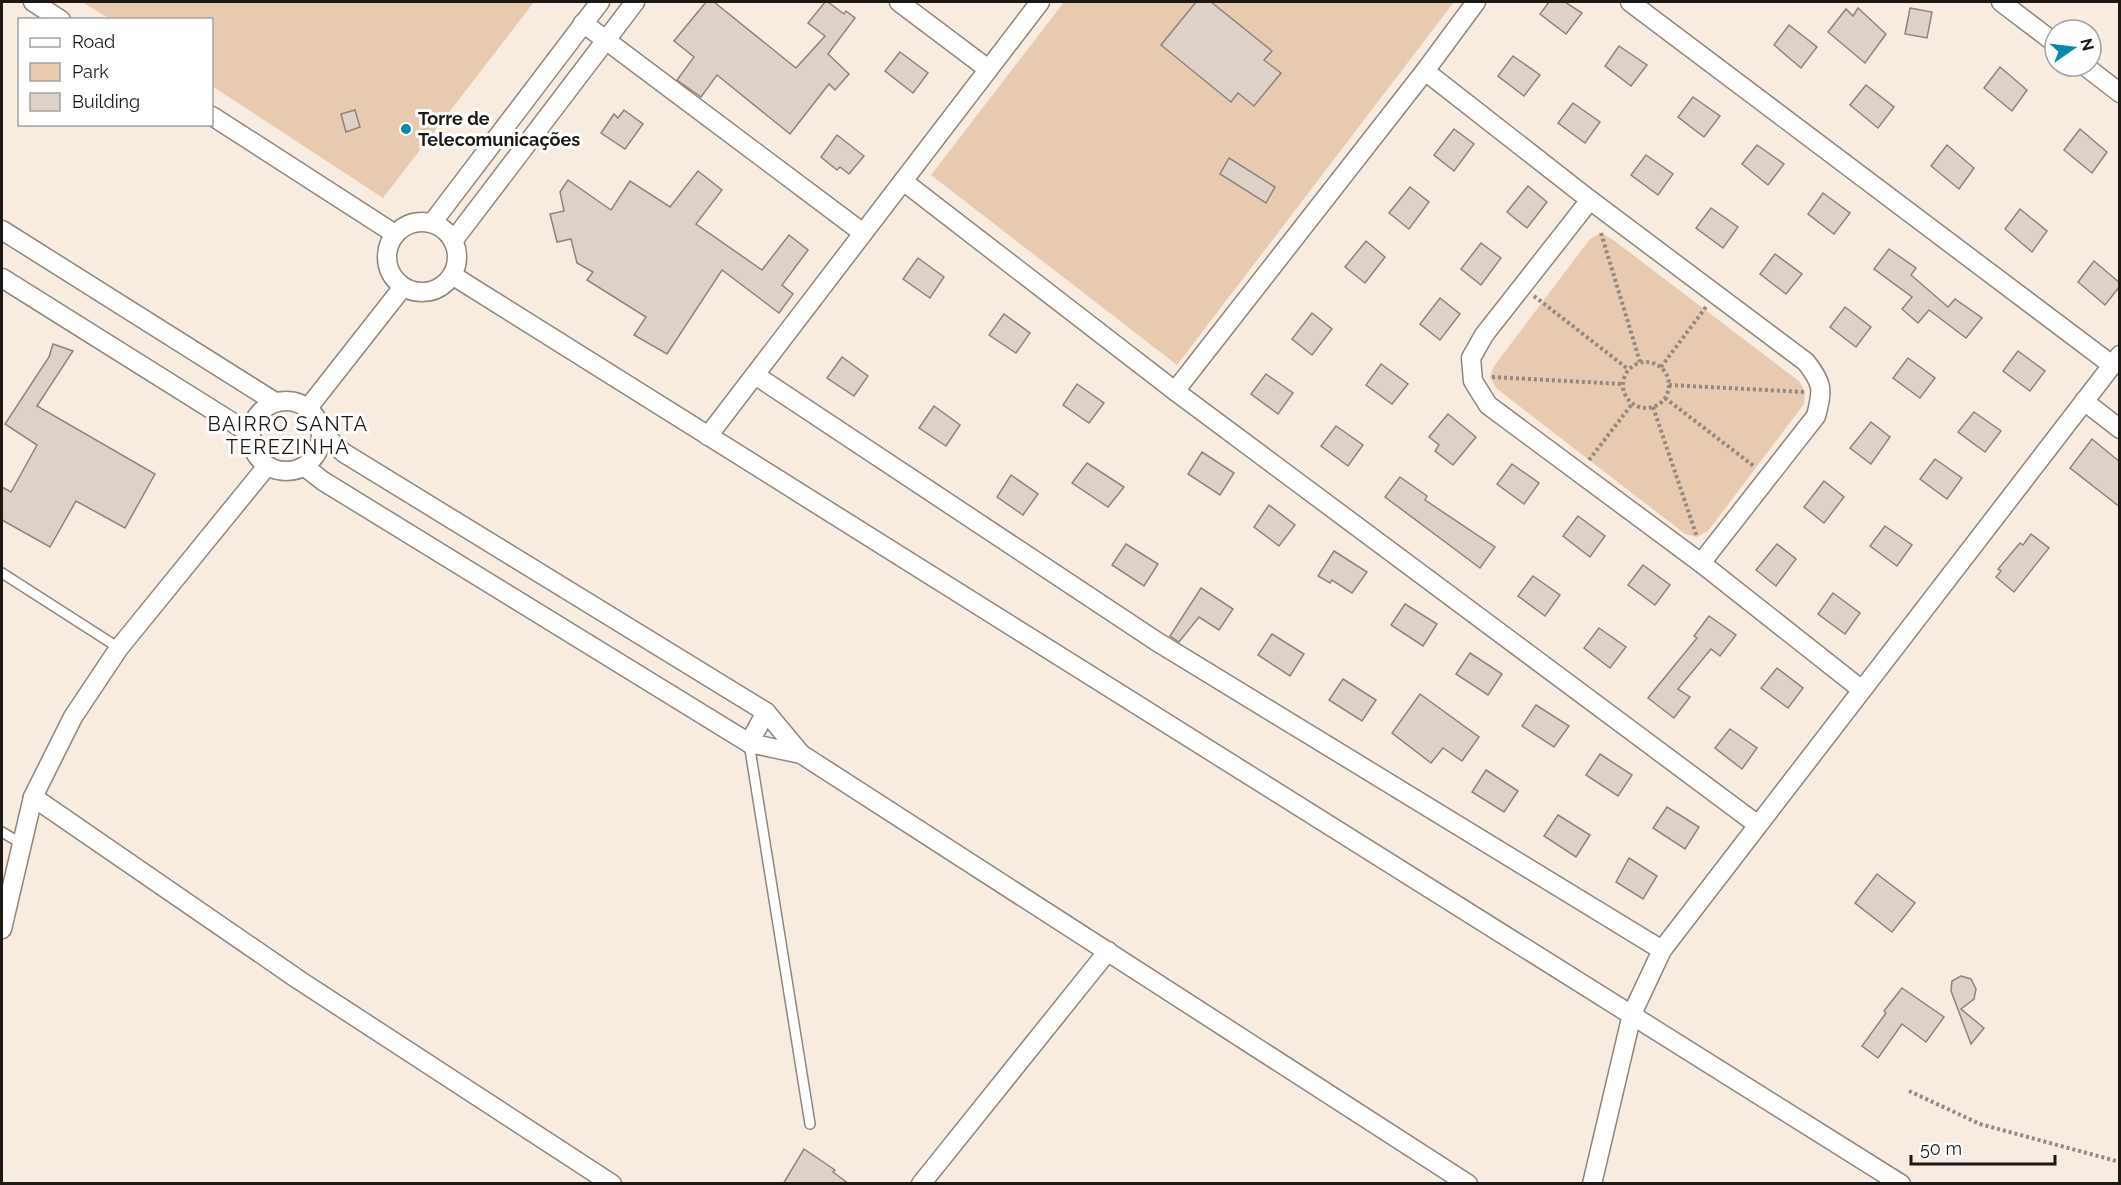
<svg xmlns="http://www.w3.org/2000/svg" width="2121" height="1185" font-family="Raleway,sans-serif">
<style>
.green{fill:#e8cab0}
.building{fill:#ded1c7;stroke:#8f847a;stroke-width:1.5}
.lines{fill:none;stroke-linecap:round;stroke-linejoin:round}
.service-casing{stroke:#91867c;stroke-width:12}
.minor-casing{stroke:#91867c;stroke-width:21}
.path{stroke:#928982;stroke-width:4;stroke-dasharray:3 3;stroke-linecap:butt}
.service{stroke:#fff;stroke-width:9}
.minor{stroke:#fff;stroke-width:18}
.poi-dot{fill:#0689aa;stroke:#fff;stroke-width:2}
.labels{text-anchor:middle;stroke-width:6;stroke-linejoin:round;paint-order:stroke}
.poi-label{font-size:18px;font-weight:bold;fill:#1c1814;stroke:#fff;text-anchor:start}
.neighbourhood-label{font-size:20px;letter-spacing:1.5px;fill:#1c1814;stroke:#fff}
</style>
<rect width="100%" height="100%" fill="#f8ece1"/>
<g class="green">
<path d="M82 2H534L383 198 212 86V20L110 19Z"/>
<path d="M1064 2H1454L1177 365 931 175Z"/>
<path d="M1601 233 1612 239 1800 382 1805 392 1804 404 1708 531 1697 537 1685 534 1496 388 1490 377 1494 366 1590 239Z"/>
</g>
<g class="building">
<path d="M706 2H714L796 68 825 36 808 23 825 2H828L844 14 846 11 855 18 828 54 849 74 835 90 829 84 790 134 717 75 701 97 677 80 694 57 674 41Z"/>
<path d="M1196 2H1211L1272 51 1264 60 1281 73 1254 106 1238 93 1231 102 1161 45Z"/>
<path d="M1549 2H1565L1582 13 1566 34 1540 14Z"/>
<path d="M1858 8 1886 34 1865 63 1828 32 1846 9 1853 16Z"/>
<path d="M1910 8 1932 12 1927 38 1905 34Z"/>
<path d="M1789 25 1817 47 1801 68 1774 45Z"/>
<path d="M1619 46 1647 65 1631 86 1605 66Z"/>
<path d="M900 52 928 73 913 93 885 71Z"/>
<path d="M1513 56 1540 75 1524 96 1498 76Z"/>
<path d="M2000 67 2027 90 2012 111 1984 88Z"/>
<path d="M1866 85 1894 107 1878 128 1850 105Z"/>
<path d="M1693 97 1720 116 1704 137 1678 117Z"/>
<path d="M1573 103 1600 122 1585 143 1558 123Z"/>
<path d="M355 110 360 127 346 132 341 114Z"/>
<path d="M624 110 643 124 625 149 601 133 614 114 618 118Z"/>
<path d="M1454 129 1474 144 1454 171 1434 155Z"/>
<path d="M2080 129 2107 152 2092 173 2064 150Z"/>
<path d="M837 135 864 156 849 174 840 167 837 170 821 157Z"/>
<path d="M1757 145 1784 164 1768 185 1742 164Z"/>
<path d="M1947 145 1974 168 1959 189 1931 166Z"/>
<path d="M1646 155 1673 174 1658 195 1631 175Z"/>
<path d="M1229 158 1275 187 1266 203 1220 174Z"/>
<path d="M698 171 722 190 696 224 762 270 789 235 808 250 782 285 793 294 779 313 722 270 667 354 634 335 646 317 587 280 593 272 577 263 571 239 557 242 550 214 564 211 560 192 568 180 611 210 630 181 670 207Z"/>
<path d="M1528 186 1547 202 1527 228 1507 212Z"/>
<path d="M1410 187 1429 202 1409 229 1389 213Z"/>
<path d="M1823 193 1850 213 1834 234 1808 214Z"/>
<path d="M1711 208 1738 227 1723 248 1696 228Z"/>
<path d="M2020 209 2047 231 2032 252 2005 229Z"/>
<path d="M1366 241 1385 257 1365 283 1345 267Z"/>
<path d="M1481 243 1501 258 1481 285 1461 269Z"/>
<path d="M1889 249 1916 268 1911 275 1948 307 1955 299 1982 318 1966 338 1929 310 1918 323 1902 309 1912 297 1874 269Z"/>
<path d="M1775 254 1802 274 1786 294 1760 274Z"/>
<path d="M918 258 944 277 930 298 903 279Z"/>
<path d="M2094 261 2120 283V286L2105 305 2078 282Z"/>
<path d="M1440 298 1460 314 1440 340 1420 324Z"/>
<path d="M1845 307 1871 327 1856 347 1830 327Z"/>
<path d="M1312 313 1332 329 1312 355 1292 339Z"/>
<path d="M1004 314 1030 333 1016 353 989 335Z"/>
<path d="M53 344 73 351 37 406 155 474 125 528 76 501 50 547 2 520V487L11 492 37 445 5 424 49 357Z"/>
<path d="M2018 351 2045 371 2030 391 2003 371Z"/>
<path d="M842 357 868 376 854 396 827 378Z"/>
<path d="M1908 358 1935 378 1920 398 1893 378Z"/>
<path d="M1381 364 1408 384 1392 404 1366 385Z"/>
<path d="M1266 374 1293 393 1278 414 1251 394Z"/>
<path d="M1077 384 1104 403 1089 423 1063 405Z"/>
<path d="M934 406 960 425 946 446 919 428Z"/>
<path d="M1974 412 2001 431 1985 452 1958 432Z"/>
<path d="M1448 414 1476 437 1453 465 1435 451 1439 445 1429 437Z"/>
<path d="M1871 422 1890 437 1871 464 1850 448Z"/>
<path d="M1336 426 1363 445 1348 466 1321 446Z"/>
<path d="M2092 439 2120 462V507L2070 468Z"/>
<path d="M1202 452 1234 473 1220 495 1188 474Z"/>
<path d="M1935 459 1962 478 1947 499 1920 479Z"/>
<path d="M1087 463 1124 487 1108 507 1072 483Z"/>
<path d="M1512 464 1539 483 1524 504 1497 484Z"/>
<path d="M1011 475 1038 494 1023 515 997 497Z"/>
<path d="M1400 477 1427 496 1425 500 1495 547 1480 568 1385 497Z"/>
<path d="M1824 481 1844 497 1824 523 1804 507Z"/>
<path d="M1269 505 1295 525 1279 546 1254 527Z"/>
<path d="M1578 516 1605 536 1590 557 1563 536Z"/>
<path d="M1885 526 1912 545 1897 566 1870 546Z"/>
<path d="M2031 534 2049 548 2014 592 1996 577 2001 571 1998 569 2020 543 2023 545Z"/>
<path d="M1126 544 1158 564 1144 586 1112 565Z"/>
<path d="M1777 544 1796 559 1776 586 1756 570Z"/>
<path d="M1334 551 1367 572 1352 593 1332 580 1330 583 1318 576Z"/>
<path d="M1643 565 1670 585 1655 605 1628 585Z"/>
<path d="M1533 576 1560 595 1545 616 1518 596Z"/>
<path d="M1201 588 1233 609 1219 630 1199 617 1179 642 1170 636Z"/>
<path d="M1833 593 1860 613 1845 634 1818 614Z"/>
<path d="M1405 604 1437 624 1423 646 1391 625Z"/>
<path d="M1709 616 1736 635 1720 656 1711 649 1678 689 1690 697 1674 718 1648 698 1697 638 1694 636Z"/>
<path d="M1599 628 1626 647 1610 668 1584 648Z"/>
<path d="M1272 634 1304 654 1290 676 1258 655Z"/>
<path d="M1470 653 1502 674 1488 695 1456 674Z"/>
<path d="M1777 668 1803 688 1788 708 1761 688Z"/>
<path d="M1343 679 1376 700 1362 721 1329 700Z"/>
<path d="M1420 694 1479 737 1462 761 1443 748 1431 763 1392 733Z"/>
<path d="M1536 705 1569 726 1554 747 1522 726Z"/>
<path d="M1730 729 1757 748 1742 769 1715 748Z"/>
<path d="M1600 754 1632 775 1618 796 1586 775Z"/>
<path d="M1486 770 1518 791 1504 812 1472 792Z"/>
<path d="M1667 807 1699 827 1685 849 1653 828Z"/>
<path d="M1558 815 1590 835 1576 857 1544 836Z"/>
<path d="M1629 858 1657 876 1643 899 1616 882Z"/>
<path d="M1877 874 1915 903 1892 932 1855 903Z"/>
<path d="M1961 976 1971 979 1976 989 1974 999 1961 1009 1984 1028 1971 1044 1951 991 1952 981Z"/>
<path d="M1902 988 1944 1017 1926 1042 1902 1024 1878 1058 1862 1046 1886 1013 1884 1011Z"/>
<path d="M804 1149 835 1170 833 1172 849 1184H783Z"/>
</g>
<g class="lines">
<g class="service-casing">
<g id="service">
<path d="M2 573 119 648"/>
<path d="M749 743 810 1124"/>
<path d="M2 832 22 844"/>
</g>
</g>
<g class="minor-casing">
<g id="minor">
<path d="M33 2 61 20"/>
<path d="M899 2 988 69"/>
<path d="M1630 2 2112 365"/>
<path d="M2001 2 2055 43"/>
<path d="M583 23 863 233"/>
<path d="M2085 66 2120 93"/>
<path d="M1425 71 1590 200 1484 335 1471 358 1473 381 1488 405 1701 563 1862 690"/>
<path d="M212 116 395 234"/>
<path d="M903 181 1175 391 1758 825"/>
<path d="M1590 200 1806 362C1823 384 1823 389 1816 416L1701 563"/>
<circle cx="422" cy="257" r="35"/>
<path d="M432 223 600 2"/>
<path d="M2 230 275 402"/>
<path d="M453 241 635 2"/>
<path d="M452 275 1901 1184"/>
<path d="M2 278 251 434"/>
<path d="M755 375 1156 641 1662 950"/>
<path d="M1175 391 1425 71 1476 2"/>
<circle cx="286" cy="436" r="35"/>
<path d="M2084 401 2120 429"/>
<path d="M308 408 403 287"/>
<path d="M322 433 344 453 766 712 801 754 1468 1184"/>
<path d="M708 436 1040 2"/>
<path d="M305 467 323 481 749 743 801 754"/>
<path d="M749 743 766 712"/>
<path d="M33 797 299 980 612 1184"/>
<path d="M2 929 33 797 73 717 119 648 267 466"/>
<path d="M921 1184 1108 951"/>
<path d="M1592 1184 1632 1014 1662 950 2120 355"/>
</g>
</g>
<g class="path">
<path d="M1601 233 1640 362"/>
<path d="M1534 296 1628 369"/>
<circle cx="1646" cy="385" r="23"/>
<path d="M1661 367 1706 307"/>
<path d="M1492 377 1623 384"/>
<path d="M1669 385 1805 392"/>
<path d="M1665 398 1755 467"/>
<path d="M1653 407 1697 537"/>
<path d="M1589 460 1632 404"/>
<path d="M1909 1091 1980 1124 2120 1162"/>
</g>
<use href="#service" class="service"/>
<use href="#minor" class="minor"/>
</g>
<circle class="poi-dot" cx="406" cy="129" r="6"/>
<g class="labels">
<g class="poi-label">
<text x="418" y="125">Torre de<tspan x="418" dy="21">Telecomunicações</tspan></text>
</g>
<g class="neighbourhood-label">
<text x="288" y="431">BAIRRO SANTA<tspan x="288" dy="23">TEREZINHA</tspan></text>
</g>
</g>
<rect width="2121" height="1185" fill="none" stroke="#1c1814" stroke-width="6"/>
<rect x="18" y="18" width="195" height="108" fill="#ffffff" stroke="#a4a3a1" stroke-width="1.5"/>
<rect x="30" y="38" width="30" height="9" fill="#ffffff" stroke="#a4a3a1" stroke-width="1.5"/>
<text x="72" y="48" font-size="18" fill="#1c1814">Road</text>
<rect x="30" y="63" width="30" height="18" fill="#e8cab0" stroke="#a4a3a1" stroke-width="1.5"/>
<text x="72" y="78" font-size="18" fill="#1c1814">Park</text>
<rect x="30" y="93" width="30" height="18" fill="#ded1c7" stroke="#a4a3a1" stroke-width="1.5"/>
<text x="72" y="108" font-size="18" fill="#1c1814">Building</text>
<g transform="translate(2073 48) rotate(76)"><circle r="28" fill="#ffffff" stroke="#a4a3a1" stroke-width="1.5"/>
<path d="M0-4.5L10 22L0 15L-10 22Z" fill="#0689aa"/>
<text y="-9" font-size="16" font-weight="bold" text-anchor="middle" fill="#1c1814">N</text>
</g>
<path d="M1911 1155v9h144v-9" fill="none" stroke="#1c1814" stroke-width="3"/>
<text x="1920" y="1155" font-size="18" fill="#1c1814" stroke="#ffffff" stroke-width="4.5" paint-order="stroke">50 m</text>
</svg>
